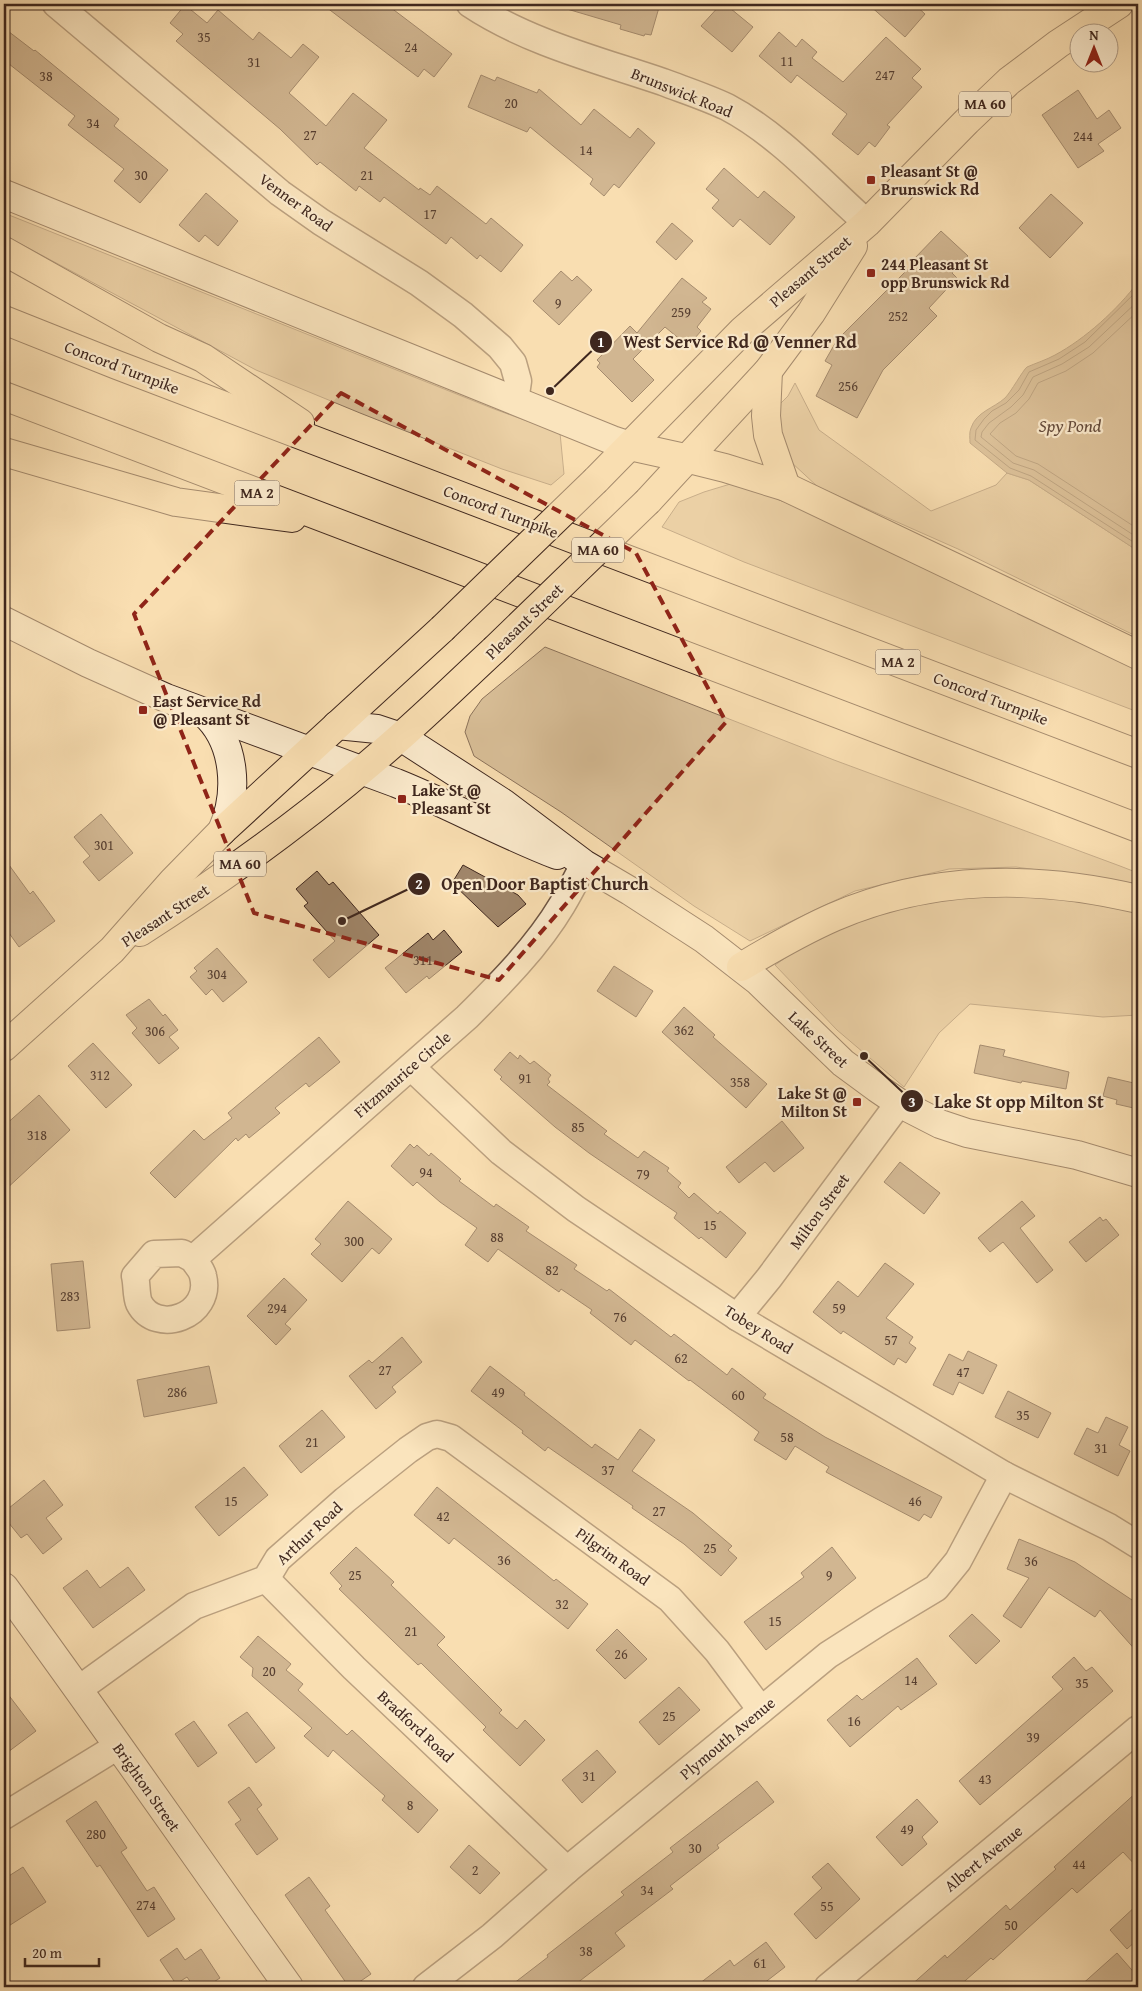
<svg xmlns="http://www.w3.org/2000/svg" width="1142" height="1991" font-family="'Gentium Book Plus',serif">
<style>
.green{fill:#d9bf98;stroke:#8c735b}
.water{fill:#baa07f;stroke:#897058}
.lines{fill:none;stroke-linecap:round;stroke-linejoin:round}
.shore{stroke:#7c644e;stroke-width:1}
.building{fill:#a0866a;stroke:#3f271e}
.minor-casing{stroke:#6e5543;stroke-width:29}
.secondary-casing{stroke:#3f271e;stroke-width:30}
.primary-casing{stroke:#3f271e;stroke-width:30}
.motorway-casing{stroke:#3f271e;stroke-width:30}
.minor{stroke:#fbeacc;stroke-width:26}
.secondary{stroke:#fbeacc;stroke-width:28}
.primary{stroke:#f9deb1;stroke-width:28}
.motorway{stroke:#f9deb1;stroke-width:28}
.primary-bridge-casing{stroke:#3f271e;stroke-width:30;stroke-linecap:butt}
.primary-bridge{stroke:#f9deb1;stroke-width:28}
.marked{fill:none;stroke:#8f2418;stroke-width:4;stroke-dasharray:10 6;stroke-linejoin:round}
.poi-dot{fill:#8f2418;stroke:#fbeacc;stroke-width:2}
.labels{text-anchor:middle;stroke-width:4.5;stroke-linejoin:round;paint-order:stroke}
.number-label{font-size:14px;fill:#573f31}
.shield{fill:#fbeacc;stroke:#776252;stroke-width:1}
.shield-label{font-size:15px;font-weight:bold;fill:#3f271e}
.street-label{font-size:16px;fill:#3f271e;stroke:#fbeacc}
.poi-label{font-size:16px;font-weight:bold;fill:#3f271e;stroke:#fbeacc;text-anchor:start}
.water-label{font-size:18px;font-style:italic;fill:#644b3b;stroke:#fbeacc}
.leader{fill:none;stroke:#3f271e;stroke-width:2}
.callout-dot{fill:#3f271e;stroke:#fbeacc;stroke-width:2}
.mark-label{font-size:15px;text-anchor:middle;font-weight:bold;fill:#fff}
.callout-label{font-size:18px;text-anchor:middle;font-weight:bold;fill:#3f271e;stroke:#fbeacc;stroke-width:4.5;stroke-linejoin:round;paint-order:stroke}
</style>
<rect width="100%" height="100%" fill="#f9deb1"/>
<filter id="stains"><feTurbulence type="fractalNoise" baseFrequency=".004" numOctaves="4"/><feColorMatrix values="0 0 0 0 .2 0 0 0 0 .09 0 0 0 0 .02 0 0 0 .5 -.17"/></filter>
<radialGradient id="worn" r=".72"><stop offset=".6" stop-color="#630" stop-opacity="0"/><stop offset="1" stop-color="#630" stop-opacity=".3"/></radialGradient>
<g class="green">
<path d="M4 213 494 409 560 433 564 474 551 485 502 469 360 413 256 370 4 235Z"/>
<path d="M795 383 819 430 931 511 996 485 1007 473 1029 480 1138 551V637L958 549 818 487 791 462 780 434 776 408 788 396Z"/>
<path d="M737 482 848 529 1138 667V712L744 562 662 527 679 502 704 492Z"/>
<path d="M545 647 834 760 1120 866 1138 873V884L1016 867 949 869 855 891 750 941 694 906 561 812 474 756 465 732 470 716 482 699Z"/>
<path d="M1025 894 1138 910V1015L1103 1017 970 1004 939 1033 904 1087 837 1030 775 965 794 952 846 922 900 907 971 895Z"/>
</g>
<path class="water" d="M1138 282V551L1029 480 1007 473 970 443C970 439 969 432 971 428 976 412 994 408 1005 398 1011 392 1023 370 1027 367 1036 363 1046 360 1055 355 1085 339 1118 309 1138 282Z"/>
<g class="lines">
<g class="shore">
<path d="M1138 290 1085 342 1059 359 1029 372 1019 390 1006 403 992 411 984 419 976 430 975 440 1010 468 1031 476 1138 545"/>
<path d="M1138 301 1089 347 1062 364 1033 377 1023 395 1011 407 989 423 982 432 981 437 1013 463 1034 470 1138 538"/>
<path d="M1138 311 1093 353 1066 371 1038 383 1029 399 1016 413 1000 423 990 434 1016 456 1038 464 1138 529"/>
</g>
</g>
<g class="building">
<path d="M322 4H386L452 54 434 77 424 69 418 77Z"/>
<path d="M567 4H660L651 35 645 34 644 36 620 29 621 25 567 9Z"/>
<path d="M721 4H725L753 27 732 52 701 26Z"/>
<path d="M868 4H914L925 14 905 37Z"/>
<path d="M185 5 207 23 218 10 253 40 259 32 291 58 303 44 319 57 289 93 326 126 353 93 387 120 364 148 419 190 420 188 430 195 437 186 486 224 491 218 523 245 501 272 480 255 477 259 451 237 446 244 384 197 380 202 359 186 356 191 320 162 317 165 280 129 176 41 183 34 170 23Z"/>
<path d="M4 28 34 51 35 50 119 119 114 126 168 170 140 203 114 181 124 169 68 125 75 116 4 60Z"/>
<path d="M779 32 796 47 802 39 817 52 812 58 843 82 886 37 921 69 912 78 922 87 887 125 890 127 875 147 869 142 858 155 832 134 847 114 797 75 791 83 759 56Z"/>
<path d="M481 75 495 81 497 77 537 93 539 89 581 125 594 109 630 138 638 128 655 143 619 188 614 184 604 196 590 184 593 179 530 127 527 132 468 107Z"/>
<path d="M1078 90 1097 119 1109 110 1121 128 1098 144 1104 151 1078 168 1042 115Z"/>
<path d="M724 168 758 198 764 191 795 217 770 245 740 219 733 227 712 208 719 200 706 189Z"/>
<path d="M206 193 238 221 218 246 205 235 199 242 179 225Z"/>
<path d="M1051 194 1083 223 1050 258 1019 228Z"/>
<path d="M672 223 693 241 676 260 656 242Z"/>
<path d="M941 231 968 256 952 273 957 278 929 308 937 316 883 370 857 418 816 396 832 365 825 361 837 340 915 262 913 260Z"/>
<path d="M561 271 572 281 577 276 592 290 559 325 533 301Z"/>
<path d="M682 278 707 298 702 302 711 309 697 327 701 331 688 346 665 327 633 359 654 380 632 402 597 367 600 363 597 360 630 326 637 333Z"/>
<path d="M101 814 133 853 99 881 83 862 90 856 74 837Z"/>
<path d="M4 858 30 894 33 891 55 921 19 947 4 926Z"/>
<path d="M463 865 518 895 526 904 498 927 452 883Z"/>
<path d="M317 871 329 885 333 882 379 935 329 978 313 960 335 941 304 906 308 903 296 889Z"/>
<path d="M444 930 462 952 429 979 427 976 406 993 385 968 428 933 433 940Z"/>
<path d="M217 948 247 982 223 1002 212 989 206 995 190 977 197 971 194 968Z"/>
<path d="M614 966 653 991 636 1017 597 991Z"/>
<path d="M149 999 163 1016 165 1014 178 1030 169 1037 179 1048 159 1064 132 1033 137 1028 126 1015Z"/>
<path d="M684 1007 715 1035 713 1037 767 1084 746 1108 662 1032Z"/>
<path d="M319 1037 340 1062 309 1087 306 1083 275 1108 280 1113 249 1138 246 1134 238 1141 236 1138 175 1198 150 1173 194 1130 204 1140 232 1118 228 1113Z"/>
<path d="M93 1043 132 1085 106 1108 68 1066Z"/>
<path d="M980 1045 1005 1050 1003 1056 1069 1072 1066 1089 1022 1081 1021 1083 974 1073Z"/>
<path d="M510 1052 518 1059 520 1055 530 1064 534 1061 551 1075 548 1079 550 1082 547 1085 607 1131 604 1134 638 1158 644 1151 669 1168 667 1171 681 1183 678 1187 689 1198 694 1193 718 1214 720 1211 746 1233 726 1258 701 1237 699 1239 674 1218 677 1213 589 1153 555 1127 500 1079 502 1077 494 1070Z"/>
<path d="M1108 1077 1138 1084V1109L1116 1104 1117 1100 1103 1096Z"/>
<path d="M39 1095 70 1130 4 1191V1126Z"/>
<path d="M782 1121 804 1148 774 1172 765 1162 739 1183 726 1167Z"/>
<path d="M410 1144 414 1148 417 1145 429 1156 431 1153 461 1179 459 1181 494 1207 496 1204 529 1227 526 1231 577 1265 574 1269 607 1291 609 1289 671 1337 674 1334 727 1375 732 1368 766 1394 763 1398 825 1437 942 1497 931 1518 924 1514 919 1521 852 1486 826 1472 829 1467 795 1446 786 1460 754 1440 759 1432 690 1380 689 1381 635 1340 631 1345 590 1313 592 1310 561 1289 559 1292 498 1249 488 1262 465 1245 477 1228 440 1202 417 1182 413 1186 391 1166Z"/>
<path d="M900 1162 940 1193 924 1214 884 1182Z"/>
<path d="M348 1201 392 1239 379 1254 372 1248 342 1282 311 1254 321 1244 315 1239Z"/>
<path d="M1022 1201 1035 1216 1020 1228 1053 1270 1037 1283 1003 1242 990 1252 978 1238Z"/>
<path d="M1100 1217 1103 1221 1106 1219 1119 1235 1086 1262 1069 1242Z"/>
<path d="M83 1261 90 1328 57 1331 51 1264Z"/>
<path d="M885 1263 914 1284 886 1318 913 1337 909 1343 916 1348 906 1363 898 1358 894 1365 843 1331 841 1334 813 1312 838 1281 858 1297Z"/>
<path d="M284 1278 307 1300 285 1324 291 1329 276 1345 247 1316Z"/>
<path d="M402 1337 422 1362 392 1387 396 1392 376 1409 349 1376 369 1360 372 1363Z"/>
<path d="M968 1351 997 1365 983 1394 959 1382 953 1395 933 1385 949 1354 963 1361Z"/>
<path d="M209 1366 217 1403 144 1417 137 1380Z"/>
<path d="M490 1366 525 1393 524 1395 592 1448 595 1444 618 1460 640 1429 655 1440 632 1471 693 1513 732 1546 728 1550 737 1558 721 1576 684 1544 632 1508 633 1506 548 1447 545 1451 522 1433 523 1431 471 1391Z"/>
<path d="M1008 1391 1051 1413 1038 1438 995 1417Z"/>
<path d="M322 1410 345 1437 301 1473 279 1446Z"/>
<path d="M1106 1417 1128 1427 1119 1445 1130 1451 1118 1476 1074 1454 1087 1428 1098 1433Z"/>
<path d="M244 1467 268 1495 219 1536 195 1507Z"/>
<path d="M44 1480 63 1505 46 1518 62 1539 43 1554 27 1534 21 1538 4 1517V1512Z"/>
<path d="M437 1487 554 1581 556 1579 588 1604 568 1629 454 1538 449 1544 414 1515Z"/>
<path d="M1019 1539 1075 1562 1138 1604V1653L1100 1610 1095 1617 1049 1587 1021 1628 1003 1616 1029 1578 1007 1569Z"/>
<path d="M356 1547 394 1582 391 1585 445 1637 437 1645 502 1710 499 1713 517 1729 525 1720 545 1740 520 1766 483 1730 486 1727 421 1663 418 1665 339 1589 342 1586 330 1573Z"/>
<path d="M832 1547 856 1578 766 1650 744 1622 804 1577 801 1573Z"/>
<path d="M128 1567 145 1590 93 1628 63 1588 87 1570 100 1588Z"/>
<path d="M972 1614 1000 1641 976 1664 949 1636Z"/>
<path d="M617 1629 647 1659 625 1679 596 1650Z"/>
<path d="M258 1636 291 1664 286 1670 303 1684 298 1690 347 1735 352 1730 438 1810 418 1833 382 1800 385 1796 333 1750 328 1757 304 1736 312 1728 252 1676 253 1668 240 1657Z"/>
<path d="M1074 1657 1086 1671 1092 1667 1113 1691 980 1805 959 1781 1063 1689 1052 1677Z"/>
<path d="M917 1658 937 1684 901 1710 898 1706 850 1747 827 1720 857 1695 862 1700Z"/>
<path d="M679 1687 700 1710 659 1745 639 1722Z"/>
<path d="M4 1689 36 1731 4 1755Z"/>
<path d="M247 1712 275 1748 256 1763 228 1725Z"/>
<path d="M194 1721 217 1753 198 1767 175 1734Z"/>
<path d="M597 1750 616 1772 582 1803 562 1780Z"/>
<path d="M757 1781 774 1802 717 1845 719 1848 670 1886 673 1889 615 1933 625 1946 572 1987H509L548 1957 547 1955 624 1895 621 1892 673 1852 670 1848Z"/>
<path d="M249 1787 262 1805 257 1809 278 1839 257 1855 235 1824 241 1820 228 1802Z"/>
<path d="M1138 1791V1868L1123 1852 1077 1893 1072 1888 993 1960 991 1958 958 1987H909L945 1955 947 1958 1006 1905 1010 1910 1056 1869 1054 1867Z"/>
<path d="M917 1799 938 1822 922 1837 927 1844 902 1866 876 1837Z"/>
<path d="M96 1801 127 1848 121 1852 147 1891 154 1887 175 1919 148 1937 100 1865 97 1867 66 1821Z"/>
<path d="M469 1845 500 1873 480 1894 450 1867Z"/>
<path d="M828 1863 860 1899 816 1939 794 1914 822 1888 812 1877Z"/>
<path d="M23 1867 46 1902 4 1929V1879Z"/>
<path d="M309 1877 330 1906 325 1910 371 1974 352 1987H349L285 1895Z"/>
<path d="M1138 1904V1939L1127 1949 1110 1930Z"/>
<path d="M766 1942 785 1967 759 1987H695L730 1960 734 1966Z"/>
<path d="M177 1948 185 1960 201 1949 220 1978 206 1987H194L187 1977 176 1984 160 1960Z"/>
<path d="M1117 1953 1138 1977V1987H1079Z"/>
</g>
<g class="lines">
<g class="minor-casing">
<g id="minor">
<path d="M56 4 280 193 321 222 419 283 463 315 500 347 513 363 518 381 515 401"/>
<path d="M470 4C527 42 598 60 663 82 684 90 706 97 727 107 780 135 823 184 867 223"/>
<path d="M411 1067 501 1152 576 1209 737 1317 1004 1475 1109 1527 1138 1545"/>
<path d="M193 1259C196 1264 202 1270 203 1276 213 1316 156 1336 139 1303 136 1296 137 1284 135 1276L154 1254 182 1253 193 1259 467 1017C501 983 537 947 562 905 570 892 577 878 584 864"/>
<path d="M737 1317 769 1278 899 1103"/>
<path d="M266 1579 354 1668 567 1870"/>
<path d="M79 1689 194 1606 266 1579 278 1559 345 1500 408 1450 427 1437 437 1434 451 1438 670 1599 717 1651 761 1710"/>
<path d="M4 1816 118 1746"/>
<path d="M426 1987 492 1936 567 1870 828 1655 881 1621 936 1588 958 1561 1004 1475"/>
<path d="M828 1987 1138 1729"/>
</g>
</g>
<g class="secondary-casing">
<g id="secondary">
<path d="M4 194 612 440 630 446"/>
<path d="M4 621 88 663 166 698 396 783C451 805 502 834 557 855"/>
<path d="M204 713C236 742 239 793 222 831"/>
<path d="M337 725 377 729 401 737 503 803 584 864 630 891 704 939 758 981 843 1063 877 1088 899 1103 940 1124 967 1133 1077 1155 1138 1173"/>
<path d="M4 1587C101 1719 194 1854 289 1987"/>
</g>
</g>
<g class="primary-casing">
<g id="primary">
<path d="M630 446 689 459"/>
<path d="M596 480 743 330 867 223 967 121 1009 81 1058 44 1119 4"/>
<path d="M648 501 768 371 811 313 853 246"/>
<path d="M140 932C222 879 302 822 376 758 417 724 455 686 494 650"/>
<path d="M4 1047 112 950 173 881 222 831 442 629"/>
</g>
</g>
<g class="motorway-casing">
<g id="motorway">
<path d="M4 251 159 338 203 358 300 423"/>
<path d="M4 320 117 365 1138 754"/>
<path d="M768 371 766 416 768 435 786 487"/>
<path d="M4 396 1138 828"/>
<path d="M4 452 176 502 292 518"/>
<path d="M689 459 725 468 786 487 1138 655"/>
<path d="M741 967C771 949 802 931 834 917 931 875 1037 875 1138 899"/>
</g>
</g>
<use href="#minor" class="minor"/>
<use href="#secondary" class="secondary"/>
<use href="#primary" class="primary"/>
<use href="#motorway" class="motorway"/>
<g class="primary-bridge-casing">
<g id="primary-bridge">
<path d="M442 629 596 480"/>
<path d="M494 650 648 501"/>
</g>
</g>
<use href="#primary-bridge" class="primary-bridge"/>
</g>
<path d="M0 0H1142V1991H0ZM341 393 636 553 726 722 499 980 254 913 134 614Z" fill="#f9deb1" fill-opacity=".55" fill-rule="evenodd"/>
<path class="marked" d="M341 393 636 553 726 722 499 980 254 913 134 614Z"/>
<g class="poi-dot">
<rect x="866" y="175" width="10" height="10" rx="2.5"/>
<rect x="866" y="268" width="10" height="10" rx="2.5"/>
<rect x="138" y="705" width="10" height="10" rx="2.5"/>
<rect x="397" y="794" width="10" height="10" rx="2.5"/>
<rect x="852" y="1097" width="10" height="10" rx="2.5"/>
</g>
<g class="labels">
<g class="number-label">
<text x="204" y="42">35</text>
<text x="411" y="52">24</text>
<text x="787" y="66">11</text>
<text x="254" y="67">31</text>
<text x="885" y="80">247</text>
<text x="46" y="81">38</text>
<text x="511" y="108">20</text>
<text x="93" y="128">34</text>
<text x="310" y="140">27</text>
<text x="1083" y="141">244</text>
<text x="586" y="155">14</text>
<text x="141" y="180">30</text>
<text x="367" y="180">21</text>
<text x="430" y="219">17</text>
<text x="558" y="308">9</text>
<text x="681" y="317">259</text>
<text x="898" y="321">252</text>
<text x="848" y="391">256</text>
<text x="104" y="850">301</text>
<text x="423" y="965">311</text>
<text x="217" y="979">304</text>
<text x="684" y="1035">362</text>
<text x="155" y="1036">306</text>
<text x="100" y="1080">312</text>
<text x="525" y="1083">91</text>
<text x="740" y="1087">358</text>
<text x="578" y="1132">85</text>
<text x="37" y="1140">318</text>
<text x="426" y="1177">94</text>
<text x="643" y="1179">79</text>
<text x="710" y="1230">15</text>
<text x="497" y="1242">88</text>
<text x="354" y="1246">300</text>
<text x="552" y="1275">82</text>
<text x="70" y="1301">283</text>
<text x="277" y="1313">294</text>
<text x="839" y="1313">59</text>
<text x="620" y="1322">76</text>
<text x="891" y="1345">57</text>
<text x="681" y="1363">62</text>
<text x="385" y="1375">27</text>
<text x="963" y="1377">47</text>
<text x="177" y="1397">286</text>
<text x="498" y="1397">49</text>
<text x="738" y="1400">60</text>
<text x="1023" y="1420">35</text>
<text x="787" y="1442">58</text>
<text x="312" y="1447">21</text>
<text x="1101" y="1453">31</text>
<text x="608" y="1475">37</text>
<text x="231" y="1506">15</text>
<text x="915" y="1506">46</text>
<text x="659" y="1516">27</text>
<text x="443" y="1521">42</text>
<text x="710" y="1553">25</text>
<text x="504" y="1565">36</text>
<text x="1031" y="1566">36</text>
<text x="355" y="1580">25</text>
<text x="829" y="1580">9</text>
<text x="562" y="1609">32</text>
<text x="775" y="1626">15</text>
<text x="411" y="1636">21</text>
<text x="621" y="1659">26</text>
<text x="269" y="1676">20</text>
<text x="911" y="1685">14</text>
<text x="1082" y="1688">35</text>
<text x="669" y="1721">25</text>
<text x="854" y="1726">16</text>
<text x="1033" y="1742">39</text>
<text x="589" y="1781">31</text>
<text x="985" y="1784">43</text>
<text x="410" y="1810">8</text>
<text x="907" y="1834">49</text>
<text x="96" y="1839">280</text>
<text x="695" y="1853">30</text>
<text x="1079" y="1869">44</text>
<text x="475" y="1875">2</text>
<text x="647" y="1895">34</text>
<text x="146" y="1910">274</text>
<text x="827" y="1911">55</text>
<text x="1011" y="1930">50</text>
<text x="586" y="1956">38</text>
<text x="760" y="1968">61</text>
</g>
<g class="shield">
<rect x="959" y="91.5" width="52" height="25" rx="4"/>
<rect x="234.5" y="480.5" width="45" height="25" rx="4"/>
<rect x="572" y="537.5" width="52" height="25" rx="4"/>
<rect x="875.5" y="649.5" width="45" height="25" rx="4"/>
<rect x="214" y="851.5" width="52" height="25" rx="4"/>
</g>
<g class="shield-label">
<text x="985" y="109">MA 60</text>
<text x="257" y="498">MA 2</text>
<text x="598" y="555">MA 60</text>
<text x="898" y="667">MA 2</text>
<text x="240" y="869">MA 60</text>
</g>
<g class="street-label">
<text transform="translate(682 92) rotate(22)" y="6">Brunswick Road</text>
<text transform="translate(296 202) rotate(36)" y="6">Venner Road</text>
<text transform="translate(810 271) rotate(-40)" y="6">Pleasant Street</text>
<text transform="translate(122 367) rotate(21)" y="6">Concord Turnpike</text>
<text transform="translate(501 511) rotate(21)" y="6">Concord Turnpike</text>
<text transform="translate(524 621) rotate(-44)" y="6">Pleasant Street</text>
<text transform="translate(991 698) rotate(21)" y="6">Concord Turnpike</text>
<text transform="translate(165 915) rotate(-33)" y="6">Pleasant Street</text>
<text transform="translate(819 1039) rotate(43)" y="6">Lake Street</text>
<text transform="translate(402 1074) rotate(-41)" y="6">Fitzmaurice Circle</text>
<text transform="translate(819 1211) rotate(-54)" y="6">Milton Street</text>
<text transform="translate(759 1329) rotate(32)" y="6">Tobey Road</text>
<text transform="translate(309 1533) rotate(-43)" y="6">Arthur Road</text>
<text transform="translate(613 1556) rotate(36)" y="6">Pilgrim Road</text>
<text transform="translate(416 1726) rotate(43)" y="6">Bradford Road</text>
<text transform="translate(727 1738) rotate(-40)" y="6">Plymouth Avenue</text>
<text transform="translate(147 1787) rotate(55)" y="6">Brighton Street</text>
<text transform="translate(983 1858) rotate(-39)" y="6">Albert Avenue</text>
</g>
<g class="poi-label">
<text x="881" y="177">Pleasant St @<tspan x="881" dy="18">Brunswick Rd</tspan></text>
<text x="881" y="270">244 Pleasant St<tspan x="881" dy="18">opp Brunswick Rd</tspan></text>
<text x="153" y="707">East Service Rd<tspan x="153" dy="18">@ Pleasant St</tspan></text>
<text x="412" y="796">Lake St @<tspan x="412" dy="18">Pleasant St</tspan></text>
<text x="847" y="1099" text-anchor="end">Lake St @<tspan x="847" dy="18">Milton St</tspan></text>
</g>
<g class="water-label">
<text x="1070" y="432">Spy Pond</text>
</g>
</g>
<path class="leader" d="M550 391L601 342M342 921L419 884M864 1056L912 1101"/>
<g class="callout-dot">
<circle cx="550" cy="391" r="5"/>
<circle cx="342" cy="921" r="5"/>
<circle cx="864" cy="1056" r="5"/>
<circle cx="601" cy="342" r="12"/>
<circle cx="419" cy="884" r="12"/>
<circle cx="912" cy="1101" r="12"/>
</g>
<g class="mark-label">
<text x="601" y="347">1</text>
<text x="419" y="889">2</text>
<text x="912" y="1107">3</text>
</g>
<g class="callout-label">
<text x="740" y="348">West Service Rd @ Venner Rd</text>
<text x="545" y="890">Open Door Baptist Church</text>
<text x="1019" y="1108">Lake St opp Milton St</text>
</g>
<rect width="1142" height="1991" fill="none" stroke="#f9deb1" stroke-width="20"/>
<rect x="5" y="5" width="1132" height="1981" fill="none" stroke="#3f271e" stroke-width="2.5"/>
<rect x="10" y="10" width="1122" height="1971" fill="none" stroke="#3f271e"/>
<g transform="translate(1094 48)"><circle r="24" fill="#fbeacc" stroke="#b09c86"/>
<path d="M0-4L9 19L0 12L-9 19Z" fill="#8f2418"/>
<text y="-8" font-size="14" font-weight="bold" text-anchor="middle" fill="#3f271e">N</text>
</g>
<path d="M25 1958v8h74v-8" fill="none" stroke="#3f271e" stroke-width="2.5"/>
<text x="32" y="1958" font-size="15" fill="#3f271e" stroke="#fbeacc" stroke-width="4" paint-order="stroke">20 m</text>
<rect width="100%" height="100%" filter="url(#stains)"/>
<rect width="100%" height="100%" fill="url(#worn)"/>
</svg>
